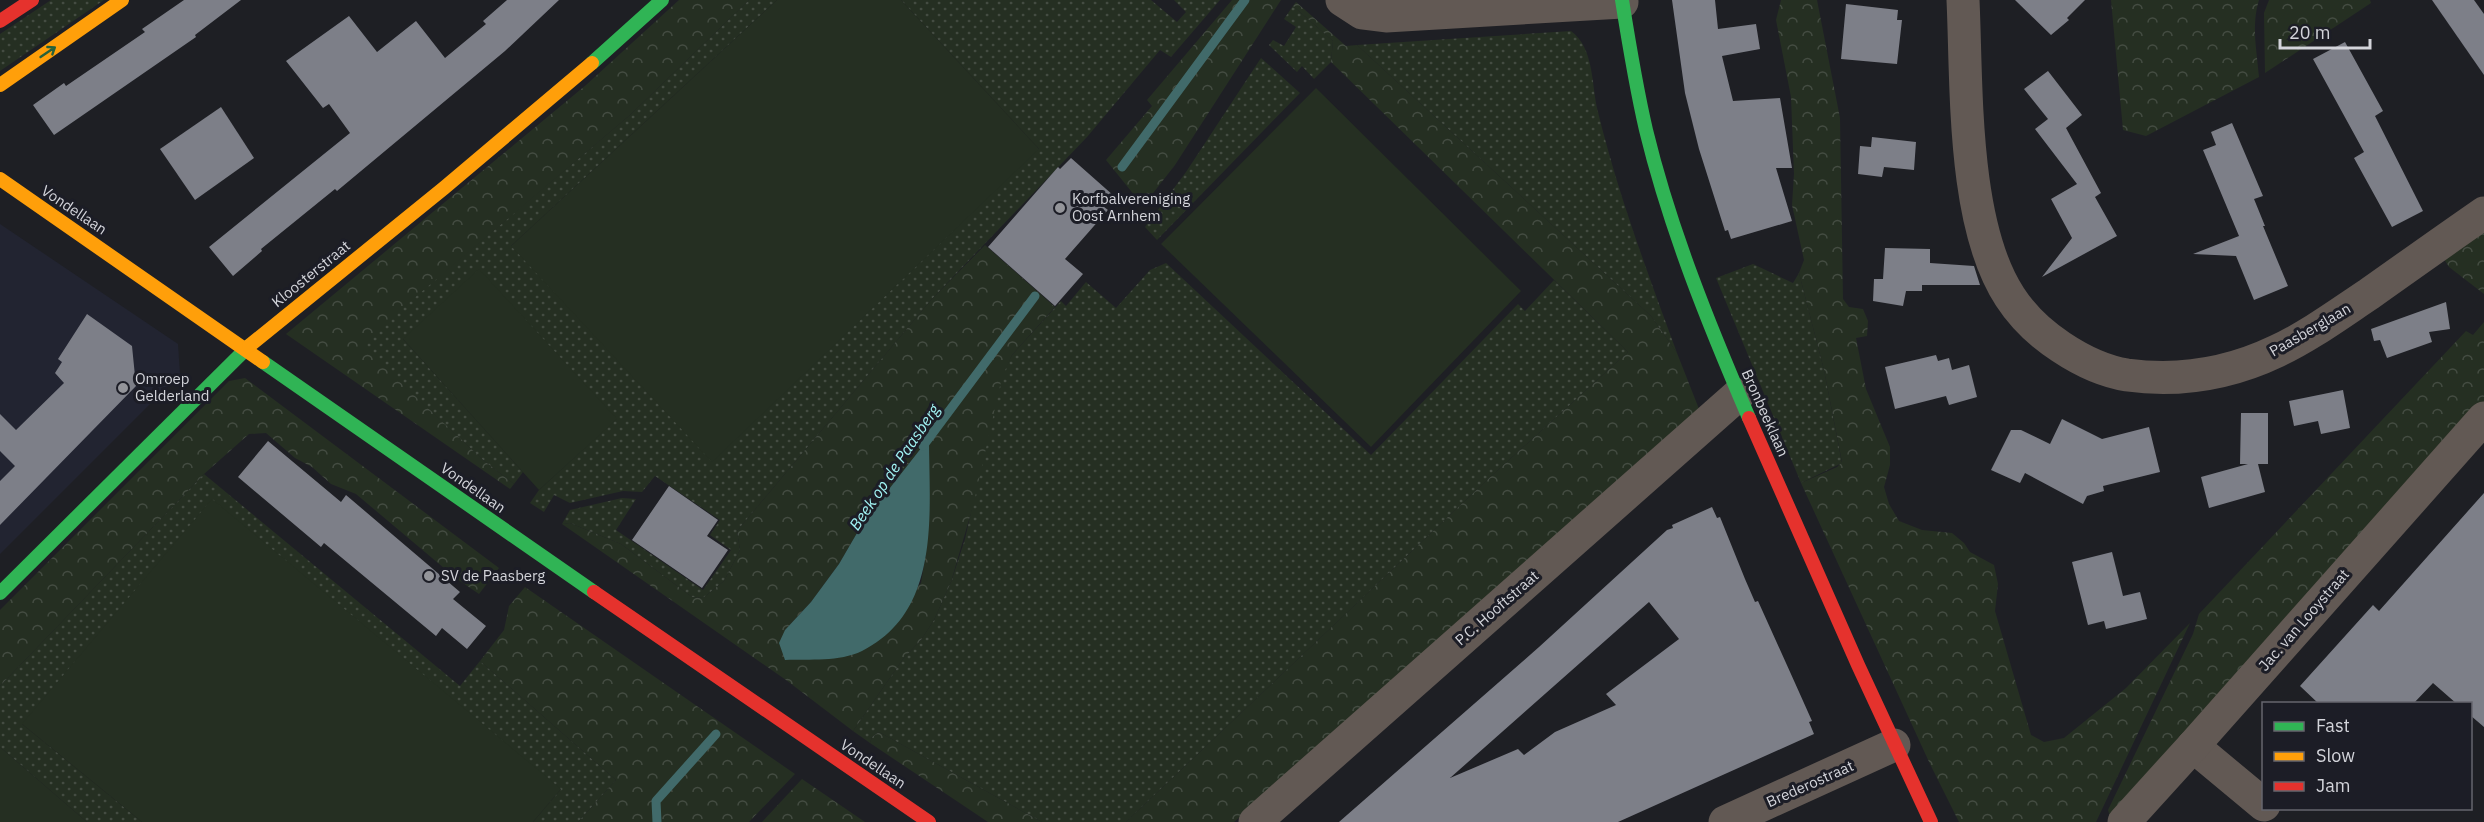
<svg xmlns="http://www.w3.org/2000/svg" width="2484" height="822" font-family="'IBM Plex Sans',sans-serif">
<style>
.built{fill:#222431}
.grass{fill:url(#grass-dots)}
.forest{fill:url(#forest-crowns);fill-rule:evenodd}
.green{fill:#252f22}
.water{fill:#416a6a}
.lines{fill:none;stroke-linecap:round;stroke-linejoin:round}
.stream{stroke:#416a6a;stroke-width:9}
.building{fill:#7d7f88;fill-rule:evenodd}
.street{stroke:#625954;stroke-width:33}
.fast{stroke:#30b455;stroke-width:14}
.slow{stroke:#ff9f0a;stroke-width:14}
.jam{stroke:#e5322d;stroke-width:14}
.oneway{stroke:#25613b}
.poi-dot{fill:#94959a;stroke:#1c1d26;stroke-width:2}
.labels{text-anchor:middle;stroke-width:6;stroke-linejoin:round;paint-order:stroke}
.poi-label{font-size:15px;fill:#d3d4da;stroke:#1c1d26;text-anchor:start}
.street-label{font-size:15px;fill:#d3d4da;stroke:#1c1d26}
.water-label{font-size:16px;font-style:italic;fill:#a1f3f4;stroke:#1c1d26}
</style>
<defs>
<pattern id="grass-dots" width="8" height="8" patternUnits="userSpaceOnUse" patternTransform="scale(1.5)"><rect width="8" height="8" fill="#252f22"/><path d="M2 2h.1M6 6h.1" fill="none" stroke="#444c42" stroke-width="1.8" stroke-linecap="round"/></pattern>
<pattern id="forest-crowns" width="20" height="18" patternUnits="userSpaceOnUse" patternTransform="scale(1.5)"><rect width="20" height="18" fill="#252f22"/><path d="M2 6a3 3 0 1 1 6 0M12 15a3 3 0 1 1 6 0" fill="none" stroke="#444c42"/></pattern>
</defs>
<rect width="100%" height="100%" fill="#1e1f24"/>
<path class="built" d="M0 224 178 344 180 374 0 554Z"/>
<g class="grass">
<path d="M51 0H104L0 71V34Z"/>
<path d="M749 0H777L511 246 1039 149 901 0H1151L1177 22 1186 12 1174 0H1220L1171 57 1160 50 1087 137 931 300 737 531 740 550 724 581 703 598 692 597 621 544 570 523 562 524 570 510 622 498 636 499 616 530 703 590 731 550 710 535 720 520 655 476 642 492 623 491 570 503 554 495 544 512 530 503 539 490 616 419 403 339 523 472 514 484 483 460 359 344 630 115Z"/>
<path d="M1293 6 1333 41 1331 62 1314 79 1302 66 1297 72 1269 45 1273 40 1284 46 1296 27 1284 19Z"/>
<path d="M1571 31C1595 49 1591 85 1598 112 1618 194 1648 274 1677 353L1651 316 1357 45Z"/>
<path d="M1261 58 1300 93 1157 240 1145 227 1186 172Z"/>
<path d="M1166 263 1371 455 1518 304 1525 311 1554 280 1628 352 1487 480 1126 822H1042L879 732 872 737 870 743 853 731 903 659 921 640 934 620 951 582 965 539 1001 377 1012 355 1061 301 1066 306 1086 282 1116 308 1150 270Z"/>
<path d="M1753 264 1793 283 1799 273 1824 370 1842 463 1801 483 1716 278Z"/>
<path d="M204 474 460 686 480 661 616 780 578 822H533L561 789 22 724 142 822H87L0 747V686Z"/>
</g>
<g class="forest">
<path d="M679 0H749L630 115 360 344 483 460 514 484 510 489 286 334 586 85Z"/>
<path d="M1232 0H1281L1175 165 1143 206 1106 160 1152 106 1147 100Z"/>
<path d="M1781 0H1817L1840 118 1843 299 1849 307 1863 309 1868 321 1867 336 1856 338 1866 389 1890 447V465L1884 487 1889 504 1899 521 1922 530 1952 533 1964 543 1970 552 1994 565 1998 584 1995 611 2031 735 2044 742 2064 738 2126 688 2190 623 2096 822H1959L1930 764 1801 483 1837 467 1842 462 1824 370 1799 273 1804 260 1792 205 1794 174 1791 97 1776 20Z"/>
<path d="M2111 0H2259C2251 25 2257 51 2259 77L2146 136 2123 130Z"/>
<path d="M2269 0H2370L2371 3 2265 73 2264 13Z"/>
<path d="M1296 2 1346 46 1357 45 1651 316 1677 353 1699 409 1234 822H1126L1487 480 1628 352 1331 62 1333 41 1293 6Z"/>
<path d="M2484 227V294L2449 267 2442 256Z"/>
<path d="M985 245 1055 307 1012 355 1002 377 973 506 951 582 934 620 921 640 903 659 853 731 786 680 562 524 570 523 621 544 692 597 703 598 724 581 740 550 737 531 931 300ZM928 439 926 553 921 583 861 651 824 659 785 630 811 602 839 564 864 521Z"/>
<path d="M2484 322V403L2111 820 2108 810 2193 634 2199 614 2466 331 2473 335Z"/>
<path d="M245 378 499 568 479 594 457 579 356 494 331 484 312 467 295 458 266 433 249 434 204 474 0 686V610L229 381Z"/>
<path d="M525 587 795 774 749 822H578L616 780 480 661 504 630 509 606Z"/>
<path d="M879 732 1042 822H988L870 743 872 737Z"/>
<path d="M802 779 865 822H762Z"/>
</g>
<g class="green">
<path d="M777 0H901L1039 149 712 462 511 246Z"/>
<path d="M1316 88 1521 291 1371 447 1161 244Z"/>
<path d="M479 269 617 419 539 490 403 339Z"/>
<path d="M212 499 561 789 533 822H142L22 724Z"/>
<path d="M0 747 87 822H0Z"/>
</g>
<path class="water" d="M929 438C929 513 942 611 862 651 839 662 810 659 785 660L779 643 785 630 811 602 839 564 864 521Z"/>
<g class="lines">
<g class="stream">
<path d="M1122 167 1245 0"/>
<path d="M923 446 1035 296"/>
<path d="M657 822 656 801 716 734"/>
</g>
</g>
<g class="building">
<path d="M184 0H241L195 35 196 37 54 135 33 105 64 83 66 86 145 32 142 29Z"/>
<path d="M507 0H559L505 51 337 191 335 189 261 249 262 251 233 276 209 247 350 133 329 104 323 108 286 61 349 16 377 52 416 21 445 58 486 24 483 21Z"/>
<path d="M1672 0H1715L1718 29 1756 24 1760 49 1722 56 1733 101 1780 98 1792 168H1776L1792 221 1731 239 1728 230 1725 231 1699 149 1685 93Z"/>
<path d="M2015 0H2085L2067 18 2069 20 2051 35Z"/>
<path d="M2432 0H2474L2484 14V75Z"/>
<path d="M1846 4 1898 10 1897 20H1902L1897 64 1841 59Z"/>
<path d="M2345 42 2383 111 2375 116 2423 211 2392 227 2354 158 2364 152 2313 59Z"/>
<path d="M2048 71 2082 115 2066 128 2101 193 2095 197 2117 236 2042 277 2072 238 2051 199 2077 184 2035 129 2048 119 2024 89Z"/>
<path d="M221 107 254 158 195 200 160 149Z"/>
<path d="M2232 123 2263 196 2254 199 2265 226H2263L2288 286 2254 300 2236 256 2193 254 2239 236 2203 150 2216 145 2211 132Z"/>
<path d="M1872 137 1916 142 1914 170 1884 167 1882 177 1858 174 1860 146 1871 147Z"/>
<path d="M1071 158 1114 196 1104 207 1108 210 1065 259 1083 274 1055 306 988 247 1058 167 1060 169Z"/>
<path d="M1885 248 1930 249V263L1974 266 1980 285H1922V291H1906L1903 306 1873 301 1874 279H1883Z"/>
<path d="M2446 302 2450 329 2429 332 2432 342 2387 358 2380 340 2374 341 2371 329Z"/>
<path d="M87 314 132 346 136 386 0 525V481L15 466 0 451V414L16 430 64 383 55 373 62 362 58 359Z"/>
<path d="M1936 355 1938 361 1949 358 1952 370 1969 365 1977 397 1949 405 1946 396 1895 409 1885 367Z"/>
<path d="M2343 390 2350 428 2321 434 2318 421 2294 426 2289 401Z"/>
<path d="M2241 413H2268V464H2258L2265 492 2209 508 2201 477 2248 464H2240Z"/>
<path d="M2062 419 2102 439 2149 427 2160 472 2103 486 2104 491 2087 496 2083 504 2025 473 2020 483 1991 470 2011 430H2021L2050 444Z"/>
<path d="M268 441 341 502 346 495 460 592 453 599 486 626 467 649 442 628 436 636 324 543 321 547 238 477Z"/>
<path d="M669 486 718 520 707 536 728 550 702 588 632 540Z"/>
<path d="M2484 493V727L2470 715V704H2457L2433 683 2413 704H2319L2300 686 2373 605 2379 611Z"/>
<path d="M1712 507 1717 518 1720 517 1745 579 1755 602 1758 601 1795 683 1812 721 1809 722 1814 734 1618 822H1339L1539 647 1667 530 1673 528 1672 525ZM1649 602 1679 639 1606 694 1616 705 1555 732 1524 755 1518 749 1450 778Z"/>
<path d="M2112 552 2123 596 2140 592 2147 619 2106 629 2104 621 2088 625 2072 562Z"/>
</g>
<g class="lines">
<g class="street">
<path d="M1342 0 1362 13 1386 16 1622 2"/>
<path d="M1963 0C1967 86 1962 224 2010 297 2023 317 2041 334 2061 347 2082 361 2102 371 2127 375 2179 382 2229 374 2277 351 2309 336 2339 314 2369 294 2407 267 2445 240 2484 213"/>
<path d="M2193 746 2264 805"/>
<path d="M1255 822 1738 395"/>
<path d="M1725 822 1894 745"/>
<path d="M2124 822 2193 746 2484 418"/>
</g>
<g class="fast">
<path d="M1622 0C1629 44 1636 87 1646 130 1670 229 1709 325 1749 418"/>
<path d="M592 63 662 0"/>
<path d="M263 362 594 592"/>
<path d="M0 593 249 346"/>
</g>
<g class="slow">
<path d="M0 85 122 0"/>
<path d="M0 179 263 362"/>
<path d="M249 346 444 188 592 63"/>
</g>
<g class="jam">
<path d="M0 21 32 0"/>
<path d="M1749 418 1858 665 1931 822"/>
<path d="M594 592 929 822"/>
</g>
</g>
<defs><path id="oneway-shaft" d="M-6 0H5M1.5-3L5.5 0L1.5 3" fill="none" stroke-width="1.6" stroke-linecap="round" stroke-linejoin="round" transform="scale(1.5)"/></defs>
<use class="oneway" href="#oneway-shaft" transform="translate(48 52) rotate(-34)"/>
<g class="poi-dot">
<circle cx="1060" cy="208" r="6"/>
<circle cx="123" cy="388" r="6"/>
<circle cx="429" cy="576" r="6"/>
</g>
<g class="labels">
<g class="poi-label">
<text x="1072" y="204">Korfbalvereniging<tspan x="1072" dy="17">Oost Arnhem</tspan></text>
<text x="135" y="384">Omroep<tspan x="135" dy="17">Gelderland</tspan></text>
<text x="441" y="581">SV de Paasberg</text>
</g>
<g class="street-label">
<text transform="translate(74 210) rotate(34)" y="5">Vondellaan</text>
<text transform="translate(311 274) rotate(-39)" y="5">Kloosterstraat</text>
<text transform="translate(2310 330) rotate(-30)" y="5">Paasberglaan</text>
<text transform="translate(1765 413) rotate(66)" y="5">Bronbeeklaan</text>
<text transform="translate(473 488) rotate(35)" y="5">Vondellaan</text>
<text transform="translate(1497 608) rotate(-41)" y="5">P.C. Hooftstraat</text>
<text transform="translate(2304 620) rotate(-49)" y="5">Jac. van Looystraat</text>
<text transform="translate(873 764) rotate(34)" y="5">Vondellaan</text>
<text transform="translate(1810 784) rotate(-24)" y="5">Brederostraat</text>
</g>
<g class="water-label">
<text transform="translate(894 467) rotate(-56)" y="6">Beek op de Paasberg</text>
</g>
</g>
<rect x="2262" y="702" width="210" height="108" fill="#1c1d26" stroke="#65666e" stroke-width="1.5"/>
<rect x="2274" y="722" width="30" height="9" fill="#30b455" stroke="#65666e" stroke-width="1.5"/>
<text x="2316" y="732" font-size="18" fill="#d3d4da">Fast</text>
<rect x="2274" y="752" width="30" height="9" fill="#ff9f0a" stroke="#65666e" stroke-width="1.5"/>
<text x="2316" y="762" font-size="18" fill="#d3d4da">Slow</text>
<rect x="2274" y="782" width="30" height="9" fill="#e5322d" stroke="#65666e" stroke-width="1.5"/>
<text x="2316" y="792" font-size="18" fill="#d3d4da">Jam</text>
<path d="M2280 39v9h90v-9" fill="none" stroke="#d3d4da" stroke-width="3"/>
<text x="2289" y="39" font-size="18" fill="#d3d4da" stroke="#1c1d26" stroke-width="4.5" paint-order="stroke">20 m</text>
</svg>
